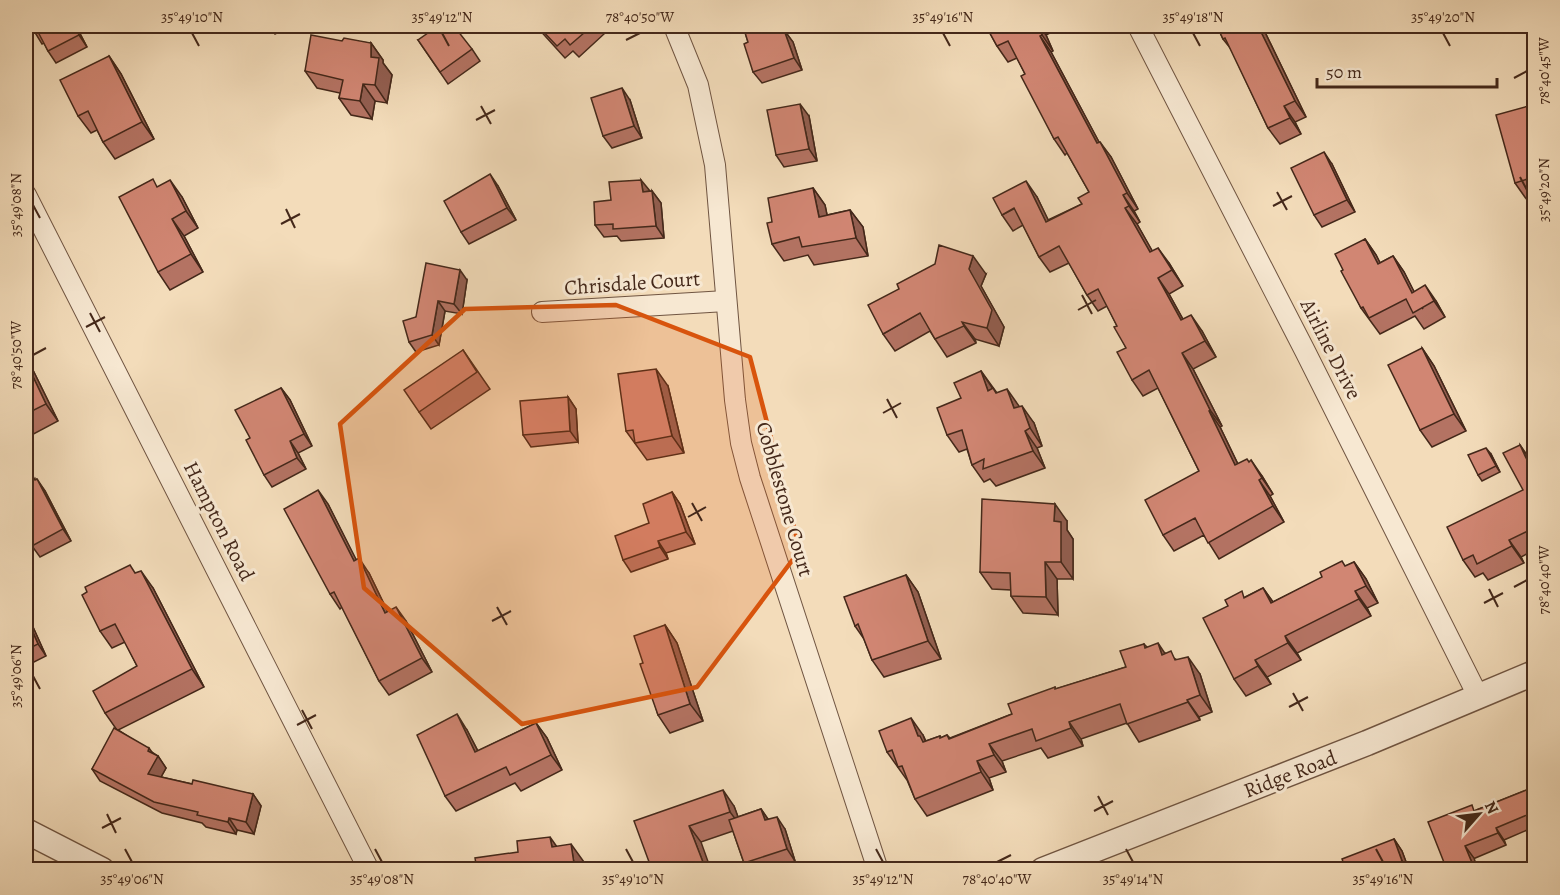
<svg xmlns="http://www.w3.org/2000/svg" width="1560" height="895" font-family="Alegreya,serif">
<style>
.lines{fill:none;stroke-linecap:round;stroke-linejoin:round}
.minor-casing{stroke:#705542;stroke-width:22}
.tertiary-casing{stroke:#705542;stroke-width:27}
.minor{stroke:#f7e8d2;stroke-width:20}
.tertiary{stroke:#f7e8d2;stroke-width:24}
.wall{fill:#b47363;stroke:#44281a;stroke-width:1.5}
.shaded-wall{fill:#925e50;stroke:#44281a;stroke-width:1.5}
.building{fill:#d18673;stroke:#44281a;stroke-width:1.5}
.marked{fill:#d8540d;fill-opacity:0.2;stroke:#d8540d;stroke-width:4.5;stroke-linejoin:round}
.ticks{fill:none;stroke:#44281a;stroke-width:2}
.labels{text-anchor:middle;stroke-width:6;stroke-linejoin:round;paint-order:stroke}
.street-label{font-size:21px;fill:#44281a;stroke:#f7e8d2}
.neatline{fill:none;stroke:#44281a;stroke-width:2}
.ticks-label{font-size:15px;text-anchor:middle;fill:#44281a}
</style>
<rect width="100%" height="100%" fill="#f3dcba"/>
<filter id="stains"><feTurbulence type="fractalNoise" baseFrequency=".00333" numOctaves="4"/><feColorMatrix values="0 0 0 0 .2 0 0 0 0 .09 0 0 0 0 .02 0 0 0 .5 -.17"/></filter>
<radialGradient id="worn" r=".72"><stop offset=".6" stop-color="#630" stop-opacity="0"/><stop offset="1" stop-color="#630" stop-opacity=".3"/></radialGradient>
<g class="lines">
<g class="minor-casing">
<g id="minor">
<path d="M674 26 698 85 715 165 735 400 741 443 750 478 878 870"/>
<path d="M1138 26 1305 351 1478 696"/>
<path d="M26 195 369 870"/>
<path d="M542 312 726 301"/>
</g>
</g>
<g class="tertiary-casing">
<g id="tertiary">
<path d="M26 831 102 870"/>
<path d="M1043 870 1367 743 1534 673"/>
</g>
</g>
<use href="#minor" class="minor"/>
<use href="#tertiary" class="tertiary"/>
</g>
<g class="wall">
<path d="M31 26H76L87 47 56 63 48 51 44 43 42 44Z"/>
<path d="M269 26H291L275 34Z"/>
<path d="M536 26H598L604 34 579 57 573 51 565 58Z"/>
<path d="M743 26H782L784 30 793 42 802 70 762 83 753 72 748 42Z"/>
<path d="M986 26H1049L1052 32 1046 35 1053 51 1051 52 1099 142 1111 157 1138 209 1134 211 1140 222 1137 224 1152 251 1169 263 1183 286 1169 294 1183 319 1202 331 1216 357 1193 369 1222 426 1220 427 1238 464 1249 462 1262 476 1273 494 1270 496 1284 522 1219 559 1204 535 1174 551 1163 535 1199 471 1158 388 1143 396 1132 380 1126 348 1117 326 1107 306 1098 311 1087 295 1069 263 1050 272 1039 257 1023 225 1013 231 1002 215 1037 197 1048 220 1082 204 1089 192 1067 153 1065 155 1054 139 1025 74 1017 58 1008 62 997 46Z"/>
<path d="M1217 26H1262L1306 117 1295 122 1301 134 1280 144 1268 128 1231 49 1223 39Z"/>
<path d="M1529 26H1534V33Z"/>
<path d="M418 40 472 49 480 61 448 84Z"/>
<path d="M342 41 371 43 383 60V63L392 75 387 103 375 101 372 119 351 115 339 98 340 93 317 88 305 71Z"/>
<path d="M109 56 121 74 154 139 115 159 103 142 97 130 91 133 78 116Z"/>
<path d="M630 100 642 138 612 148 603 136Z"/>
<path d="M1532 105 1534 109V198L1527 200 1515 183Z"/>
<path d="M809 116 817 161 784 167 776 155Z"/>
<path d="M1332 164 1355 212 1322 227 1314 215Z"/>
<path d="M498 186 516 220 469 244 461 232Z"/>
<path d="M158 187 182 197 198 228 184 236 203 272 170 290 158 272Z"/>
<path d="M813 188 825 205 827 215 850 210 863 227 868 256 814 265 808 255 784 261 772 244V222Z"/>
<path d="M652 191 661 203 664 238 621 241 617 236 604 237 595 225 611 200Z"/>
<path d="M1365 239 1376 255 1380 263 1393 256 1404 272 1414 292 1436 301 1445 317 1424 329 1415 316 1380 334 1361 308 1343 270Z"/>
<path d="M986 274 981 286 1004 327 999 346 975 339 976 343 947 357 935 339 930 331 895 351 883 334Z"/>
<path d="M467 280 462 314 445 311 439 345 416 352 409 342 416 317Z"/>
<path d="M26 348 28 354 26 356 58 421 26 438Z"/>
<path d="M1422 348 1434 366 1466 431 1432 447 1420 430Z"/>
<path d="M463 350 490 389 431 429 419 412Z"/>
<path d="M981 371 997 393 1019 407 1034 423 1042 446 1037 448 1045 468 996 486 990 479 984 482 972 465 967 449 959 452 947 435 961 398Z"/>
<path d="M668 386 684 453 647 460 626 431Z"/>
<path d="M281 388 290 400 312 446 298 453 306 469 272 487 264 475 250 438Z"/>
<path d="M568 397 576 409 578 442 531 447 523 435Z"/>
<path d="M1520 445 1531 461 1534 468V550L1521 557 1524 563 1488 580 1483 573 1475 577 1463 560 1523 490Z"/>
<path d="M1491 454 1500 472 1482 481 1478 475Z"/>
<path d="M36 479 45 491 71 541 40 557 32 546Z"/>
<path d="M672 492 680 504 695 544 666 553 668 559 631 572 623 560 649 523Z"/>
<path d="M328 504 356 560 369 573 388 612 406 621 432 672 389 695 379 681 342 607 340 609 330 594Z"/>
<path d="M1067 521V530L1073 539V579H1057L1058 615 1023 613 1011 596V590L992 589 980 572Z"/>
<path d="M1354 562 1366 579 1378 603 1367 608 1371 616 1297 653 1301 660 1267 677 1271 684 1246 696 1234 679 1245 597 1263 588 1273 602Z"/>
<path d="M136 573 153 588 204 687 118 730 158 756 166 768 161 777 192 784 253 794 261 806 254 834 237 830 236 834 206 827 202 823 162 813 100 781 92 769 117 730 105 713 137 666 125 642 112 648 100 631Z"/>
<path d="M906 575 918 592 941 659 884 677 872 660 864 639 855 626Z"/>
<path d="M26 616 33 627 46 656 26 666Z"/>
<path d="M665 625 677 643 703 721 670 733 658 715 643 663Z"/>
<path d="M1144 644 1147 647 1165 653 1177 660 1200 674 1212 712 1199 717 1200 720 1139 742 1127 723 1081 739 1083 746 1048 758 1041 748 1002 761 1006 772 989 778 993 790 927 816 915 799 907 780 887 752 923 735 926 741 940 736 941 738 947 735 950 738 1012 714 1055 687 1056 689 1126 667Z"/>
<path d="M536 723 547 738 562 770 521 791 515 783 456 811 445 796 467 730 478 751Z"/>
<path d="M1534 787V827L1504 840 1506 845 1447 870 1476 810Z"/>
<path d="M734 806 738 817 761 809 768 819 785 829 795 861 769 870H748L744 863 733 831 701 842 634 821Z"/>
<path d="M1394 839 1402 851 1409 870H1346Z"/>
</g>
<g class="shaded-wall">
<path d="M74 26H76L87 47 79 35Z"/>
<path d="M778 26H782L788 44 780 32Z"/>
<path d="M1038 26H1039L1046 35 1053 51 1042 35Z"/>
<path d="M1258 26H1262L1306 117 1295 101Z"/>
<path d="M784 30 793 42 802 70 794 58Z"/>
<path d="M1040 36 1051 52 1108 159 1097 143Z"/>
<path d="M371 43 383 60V63L392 75 387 103 375 85 371 57Z"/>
<path d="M109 56 121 74 154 139 142 122Z"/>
<path d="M363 84 375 101 372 119 360 101Z"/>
<path d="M622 88 630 100 642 138 634 126Z"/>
<path d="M800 104 809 116 817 161 809 149Z"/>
<path d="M1284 106 1295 122 1301 134 1290 118Z"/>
<path d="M1100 142 1111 157 1138 209 1127 193Z"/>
<path d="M1324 152 1332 164 1355 212 1347 200Z"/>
<path d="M490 174 498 186 516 220 507 208Z"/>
<path d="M170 180 182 197 198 228 186 211Z"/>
<path d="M641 180 650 191 643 192Z"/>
<path d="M1026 181 1037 197 1057 238 1046 222Z"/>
<path d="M813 188 825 205 831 234 819 217Z"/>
<path d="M652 191 661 203 664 238 656 226Z"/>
<path d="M1123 195 1134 211 1140 222 1129 206Z"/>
<path d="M1125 208 1137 224 1162 268 1150 252Z"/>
<path d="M850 210 863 227 868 256 856 238Z"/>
<path d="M172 219 184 236 203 272 191 254Z"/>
<path d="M1365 239 1376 255 1389 280 1378 264Z"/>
<path d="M1158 248 1169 263 1183 286 1172 270Z"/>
<path d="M973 256 986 274 981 286 1004 327 999 346 987 328 969 269Z"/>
<path d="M1393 256 1404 272 1423 309 1412 293Z"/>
<path d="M460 270 467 280 462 314 454 304Z"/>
<path d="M1158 278 1169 294 1192 336 1181 320Z"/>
<path d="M1425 285 1436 301 1445 317 1434 301Z"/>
<path d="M438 301 445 311 439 345 432 335Z"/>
<path d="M1191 315 1202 331 1216 357 1205 341Z"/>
<path d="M962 322 975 339 976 343 964 326Z"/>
<path d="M1422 348 1434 366 1466 431 1454 414Z"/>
<path d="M1182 353 1193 369 1222 426 1210 410Z"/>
<path d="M26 356 58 421 46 404 26 362Z"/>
<path d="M656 369 668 386 684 453 672 436Z"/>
<path d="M981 371 993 389 988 391Z"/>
<path d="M281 388 290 400 312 446 304 434Z"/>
<path d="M1007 389 1019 406 1026 426 1014 408Z"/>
<path d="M568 397 576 409 578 442 570 431Z"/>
<path d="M1022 406 1034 423 1042 446 1030 428Z"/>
<path d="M1209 411 1220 427 1246 481 1235 465Z"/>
<path d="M1025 431 1037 448 1045 468 1033 451Z"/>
<path d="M290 441 298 453 306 469 297 458Z"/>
<path d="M1520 445 1531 461 1534 468V475Z"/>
<path d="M1486 448 1491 454 1500 472 1496 466Z"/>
<path d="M1251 460 1262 476 1273 494 1262 478Z"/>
<path d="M37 479 45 491 71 541 63 529Z"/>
<path d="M1259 480 1270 496 1284 522 1273 506Z"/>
<path d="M318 490 328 504 364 575 354 561Z"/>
<path d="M672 492 680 504 695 544 686 532Z"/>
<path d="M1055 504 1067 521V530L1073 539V579L1061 562 1054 521Z"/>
<path d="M1509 540 1521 557 1524 563 1512 546Z"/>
<path d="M658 541 666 553 668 559 660 547Z"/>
<path d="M359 558 369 573 395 627 385 613Z"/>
<path d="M1045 562 1057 579 1058 615 1046 597Z"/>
<path d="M1354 562 1366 579 1378 603 1366 586Z"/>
<path d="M141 571 153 588 204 687 192 669Z"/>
<path d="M906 575 918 592 941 659 928 641Z"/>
<path d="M1263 588 1275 605 1271 603Z"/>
<path d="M1355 591 1367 608 1371 616 1359 599Z"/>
<path d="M396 607 406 621 432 672 422 658Z"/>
<path d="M26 616 33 627 46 656 38 644Z"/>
<path d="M665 625 677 643 703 721 690 704Z"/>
<path d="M1285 636 1297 653 1301 660 1288 643Z"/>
<path d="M1158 643 1170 661 1162 655Z"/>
<path d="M1188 657 1200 674 1212 712 1200 695Z"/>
<path d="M1255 660 1267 677 1271 684 1258 666Z"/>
<path d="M1187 700 1199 717 1200 720 1188 702Z"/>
<path d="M457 714 467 730 486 767 475 752Z"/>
<path d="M911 718 923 735 927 746 932 753 918 736Z"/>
<path d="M1069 722 1081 739 1083 746 1071 728Z"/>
<path d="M536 723 547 738 562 770 551 755Z"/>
<path d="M989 744 1002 761 1006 772 994 755Z"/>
<path d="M149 748 156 758 158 756 166 768 156 786 148 774V751Z"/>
<path d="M977 761 989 778 993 790 981 772Z"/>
<path d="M723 790 734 806 742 828 730 812Z"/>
<path d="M253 794 261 806 254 834 246 822Z"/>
<path d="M761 809 769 821 765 820Z"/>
<path d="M777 817 785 829 795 861 787 849Z"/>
<path d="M229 818 237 830 236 834 228 822Z"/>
<path d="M689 826 701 842 711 870H706Z"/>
<path d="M1496 828 1504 840 1506 845 1498 833Z"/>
<path d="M550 837 562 854 552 847Z"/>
<path d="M1394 839 1402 851 1409 870H1408L1402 861Z"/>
<path d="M571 844 584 862 585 870H575Z"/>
<path d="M1465 846 1474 858 1478 870H1475Z"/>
</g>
<g class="building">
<path d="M31 26H74L79 35 48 51 37 30 34 32Z"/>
<path d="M438 26H454L472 49 440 72 418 40Z"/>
<path d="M538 26H592L570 45 565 39 557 46Z"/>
<path d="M743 26H778L780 32 784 30 794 58 753 72 744 44 748 42Z"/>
<path d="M986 26H1038L1042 35 1040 36 1097 143 1100 142 1127 193 1123 195 1129 206 1125 208 1150 252 1158 248 1172 270 1158 278 1181 320 1191 315 1205 341 1182 353 1210 410 1209 411 1235 465 1247 459 1249 462 1251 460 1262 478 1259 480 1273 506 1208 543 1195 518 1163 535 1145 500 1199 471 1149 370 1132 380 1117 352 1126 348 1114 327 1117 326 1098 289 1087 295 1059 246 1039 257 1014 208 1002 215 993 198 1026 181 1046 222 1082 204 1078 198 1089 192 1058 137 1054 139 1021 76 1025 74 1008 41 997 46Z"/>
<path d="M1217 26H1258L1295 101 1284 106 1290 118 1268 128 1225 38 1223 39Z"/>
<path d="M311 35 342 41 344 38 371 43V57L379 58 375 85 363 84 360 101 339 98 343 80 305 71Z"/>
<path d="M109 56 142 122 103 142 88 111 78 116 60 80Z"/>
<path d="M622 88 634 126 603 136 591 98Z"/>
<path d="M800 104 809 149 776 155 767 110Z"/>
<path d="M1532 105 1534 115V177L1515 183 1496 115Z"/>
<path d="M1324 152 1347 200 1314 215 1291 168Z"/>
<path d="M490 174 507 208 461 232 444 201Z"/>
<path d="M153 179 157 187 170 180 186 211 172 219 191 254 158 272 119 197Z"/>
<path d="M641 180 643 192 652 191 656 226 613 229V224L595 225 594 202 611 200 609 182Z"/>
<path d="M813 188 819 217 850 210 856 238 802 247 799 237 772 244 767 223 772 222 768 198Z"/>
<path d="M1365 239 1378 264 1393 256 1412 293 1425 285 1434 301 1413 313 1406 299 1369 318 1363 307 1361 308 1341 271 1343 270 1335 254Z"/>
<path d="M939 245 973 256 969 269 992 310 987 328 962 322 964 326 935 339 920 313 883 334 868 305 899 289 897 284 935 264Z"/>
<path d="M426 263 460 270 454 304 438 301 432 335 409 342 403 321 416 317Z"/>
<path d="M1422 348 1454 414 1420 430 1388 365Z"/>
<path d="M463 350 477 372 419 412 404 390Z"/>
<path d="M26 362 46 404 26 414Z"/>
<path d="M656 369 672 436 635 443 633 430 626 431 618 374Z"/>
<path d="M981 371 988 391 993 388 996 393 1007 389 1014 408 1022 406 1030 428 1025 431 1033 451 983 469 984 459 972 465 962 430 947 435 937 408 961 398 954 383Z"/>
<path d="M281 388 304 434 290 441 297 458 264 475 246 440 250 438 235 410Z"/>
<path d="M568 397 570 431 523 435 520 401Z"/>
<path d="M1520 445 1534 475V528L1509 540 1512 546 1477 564 1473 555 1463 560 1447 527 1523 490 1503 453Z"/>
<path d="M1486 448 1496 466 1478 475 1468 455Z"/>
<path d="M30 470 35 480 37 479 63 529 32 546 26 533V472Z"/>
<path d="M318 490 354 561 359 558 385 613 396 607 422 658 379 681 334 592 330 594 284 509Z"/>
<path d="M672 492 686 532 658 541 660 547 623 560 615 536 649 523 643 504Z"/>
<path d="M982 499 1055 504 1054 521 1061 522V562H1045L1046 597 1011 596 1010 573 980 572Z"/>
<path d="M1342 561 1345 566 1354 562 1366 586 1355 591 1359 599 1285 636 1288 643 1255 660 1258 666 1234 679 1203 618 1228 606 1225 600 1242 591 1244 598 1263 588 1271 603 1322 577 1320 572Z"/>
<path d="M130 565 135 573 141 571 192 669 105 713 93 691 137 666 115 624 100 631 82 595 87 592 85 587Z"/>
<path d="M906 575 928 641 872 660 858 624 855 626 844 597Z"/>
<path d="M26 617 38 644 26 650Z"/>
<path d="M665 625 690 704 658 715 640 664 643 663 634 636Z"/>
<path d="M1158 643 1162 655 1171 651 1175 660 1188 657 1200 695 1187 700 1188 702 1127 724 1120 704 1069 722 1071 728 1036 741 1032 729 989 744 994 755 977 761 981 772 915 799 902 766 898 767 892 750 887 752 879 731 911 718 918 736H920L923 742 940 736V738L947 735 949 739 1012 714 1008 704 1055 687V689L1126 667 1120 651 1144 644 1145 648Z"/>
<path d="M457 714 475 752 536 723 551 755 510 775 506 767 445 796 417 735Z"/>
<path d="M114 728 149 748 148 751 158 756 148 774 192 784 193 780 253 794 246 822 229 818 228 822 197 815 198 812 154 802 92 769Z"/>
<path d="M1534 787V812L1496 828 1498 833 1465 846 1475 870H1447L1428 822 1472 805 1474 811Z"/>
<path d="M723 790 730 812 689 826 706 870H652L634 821Z"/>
<path d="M761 809 765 820 777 817 787 849 744 863 729 820Z"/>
<path d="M550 837 552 847 571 844 575 870H477L475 858 518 852 517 841Z"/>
<path d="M1394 839 1402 861 1398 863 1401 870H1346L1342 859Z"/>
</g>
<path class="marked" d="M616 305 750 357 800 550 697 687 522 724 364 588 340 424 465 309Z"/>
<path class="ticks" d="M192 33 199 46M442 33 449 46M943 33 950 46M1193 33 1200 46M1443 33 1450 46M626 40 640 33M1514 78 1527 71M481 106 491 124M476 120 495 110M1520 177 1527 190M1277 192 1287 210M33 205 40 218M1273 206 1292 196M286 209 295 228M281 224 300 214M1082 295 1092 314M1078 310 1096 300M90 313 100 332M86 327 105 317M33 355 46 348M887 399 897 418M883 413 901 403M692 503 702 521M688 517 706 507M1514 587 1527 580M1489 589 1498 607M1484 603 1503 593M497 607 507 625M492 621 511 611M33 676 40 689M1293 693 1303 711M1289 707 1308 697M302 710 312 729M297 725 316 715M1098 796 1108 815M1094 811 1113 801M107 814 116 833M102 828 121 818M125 849 132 862M375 849 382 862M626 849 633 862M876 849 883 862M1126 849 1133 862M1376 849 1383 862M997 862 1011 855"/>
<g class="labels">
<g class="street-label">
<text transform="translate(632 283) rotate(-4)" y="7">Chrisdale Court</text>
<text transform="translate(1331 349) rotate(63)" y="7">Airline Drive</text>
<text transform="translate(785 499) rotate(74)" y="7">Cobblestone Court</text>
<text transform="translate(219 521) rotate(63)" y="7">Hampton Road</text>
<text transform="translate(1290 774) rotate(-21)" y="7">Ridge Road</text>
</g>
</g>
<rect width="1560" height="895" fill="none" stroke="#f3dcba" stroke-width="66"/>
<g transform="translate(1479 814) rotate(62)" stroke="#f7e8d2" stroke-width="4.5" paint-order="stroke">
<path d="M0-4.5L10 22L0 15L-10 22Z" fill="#44281a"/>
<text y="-9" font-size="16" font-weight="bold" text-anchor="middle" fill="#44281a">N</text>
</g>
<path d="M1317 78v9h180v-9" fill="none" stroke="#44281a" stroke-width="3"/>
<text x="1326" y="78" font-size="18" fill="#44281a" stroke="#f7e8d2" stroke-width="4.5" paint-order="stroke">50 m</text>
<rect x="33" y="33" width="1494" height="829" class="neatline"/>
<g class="ticks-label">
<text x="192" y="22">35°49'10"N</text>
<text x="442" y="22">35°49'12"N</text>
<text x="640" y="22">78°40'50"W</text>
<text x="943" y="22">35°49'16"N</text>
<text x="1193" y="22">35°49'18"N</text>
<text x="1443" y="22">35°49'20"N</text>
<text transform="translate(1544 71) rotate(-90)" y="5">78°40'45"W</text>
<text transform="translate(1544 190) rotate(-90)" y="5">35°49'20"N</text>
<text transform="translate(16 205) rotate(-90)" y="5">35°49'08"N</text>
<text transform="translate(16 355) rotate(-90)" y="5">78°40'50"W</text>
<text transform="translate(1544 580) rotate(-90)" y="5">78°40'40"W</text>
<text transform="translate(16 676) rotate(-90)" y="5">35°49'06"N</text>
<text x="132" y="884">35°49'06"N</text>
<text x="382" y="884">35°49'08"N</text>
<text x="633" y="884">35°49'10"N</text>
<text x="883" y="884">35°49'12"N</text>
<text x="997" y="884">78°40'40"W</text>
<text x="1133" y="884">35°49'14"N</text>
<text x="1383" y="884">35°49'16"N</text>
</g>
<rect width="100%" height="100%" filter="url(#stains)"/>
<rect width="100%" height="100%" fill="url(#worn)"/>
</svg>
